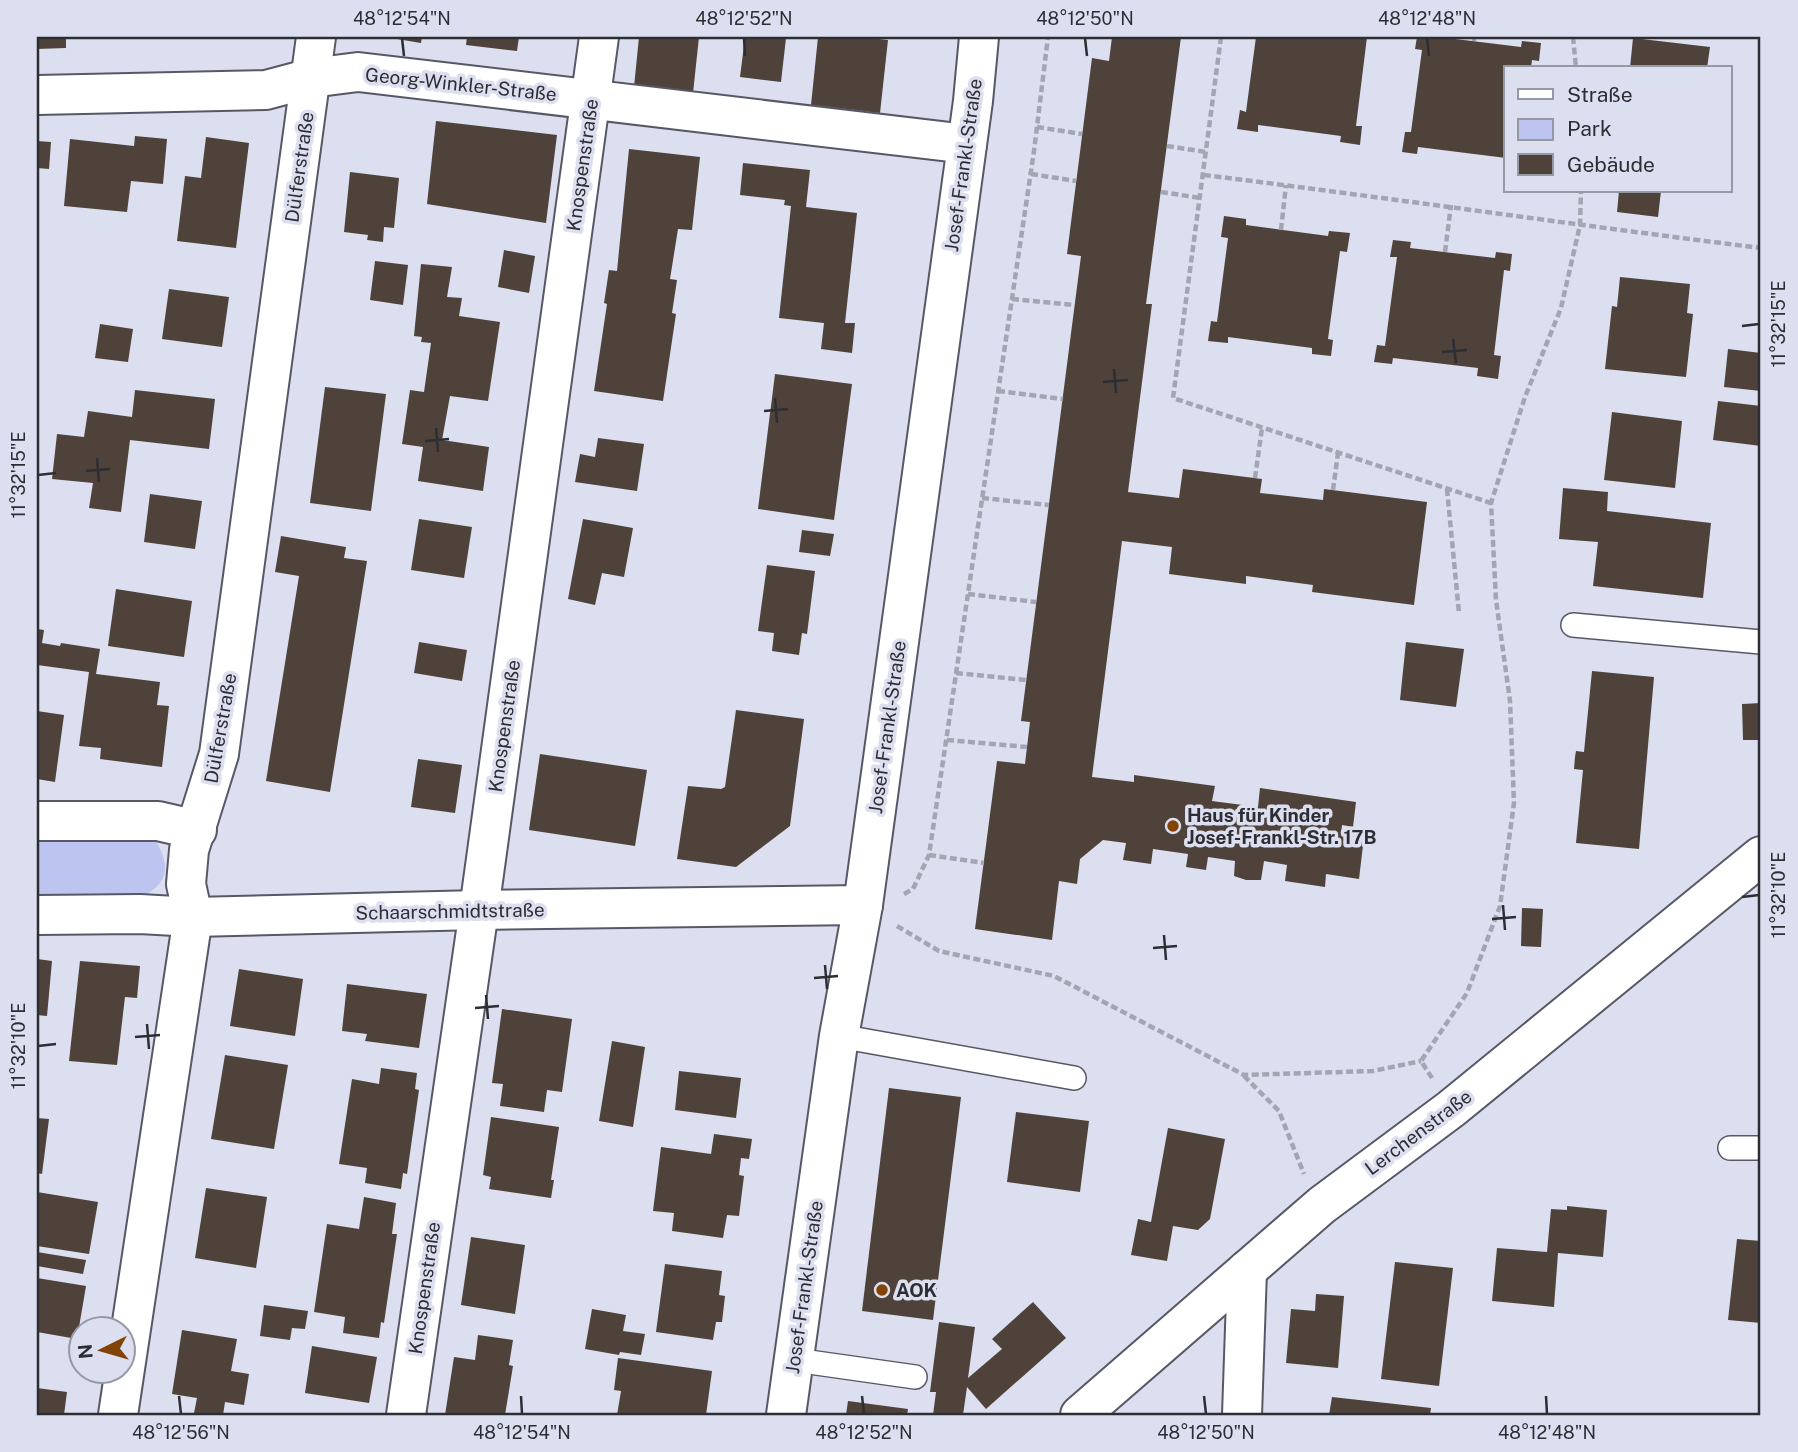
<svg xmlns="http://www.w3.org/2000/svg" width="1798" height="1452" font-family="'Public Sans',sans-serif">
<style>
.green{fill:#bdc4ef}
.building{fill:#4f423a}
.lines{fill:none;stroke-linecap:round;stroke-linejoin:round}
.lane-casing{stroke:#565866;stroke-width:26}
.street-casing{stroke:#565866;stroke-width:42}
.secondary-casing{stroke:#565866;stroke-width:42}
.path{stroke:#a3a5b2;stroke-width:4.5;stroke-dasharray:7 3.5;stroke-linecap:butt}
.lane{stroke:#fff;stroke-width:23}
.street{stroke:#fff;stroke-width:38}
.secondary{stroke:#fff;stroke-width:38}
.ticks{fill:none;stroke:#2d2e34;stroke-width:2.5}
.poi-dot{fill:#824307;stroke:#dcdfef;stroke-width:2.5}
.labels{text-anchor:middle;stroke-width:7;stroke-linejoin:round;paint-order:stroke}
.street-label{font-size:19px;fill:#2d2e34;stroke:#dcdfef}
.poi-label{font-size:19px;font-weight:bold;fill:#2d2e34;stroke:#dcdfef;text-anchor:start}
.neatline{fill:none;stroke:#2d2e34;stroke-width:2.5}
.ticks-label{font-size:18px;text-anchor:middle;fill:#2d2e34}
</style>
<rect width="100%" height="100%" fill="#dcdfef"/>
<path class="green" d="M37 833 155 839C170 865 170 883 141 897L37 902Z"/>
<g class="building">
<path d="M37 37H66V48L37 49Z"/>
<path d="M385 37H422L421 43Z"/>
<path d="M467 37H519L517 51 466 45Z"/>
<path d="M639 37H699L693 93 634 87Z"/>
<path d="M745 37 786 38 781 82 740 77Z"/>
<path d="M818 37H862L888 40 880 113 811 105Z"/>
<path d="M1112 37H1181L1146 304H1152L1128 492 1179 498 1183 469 1262 479 1260 493 1323 500 1324 489 1427 502 1414 605 1312 592 1313 585 1246 576V584L1169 574 1172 547 1122 541 1092 777 1134 782V775L1215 786 1212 801 1258 807 1260 788 1356 802 1353 827 1342 825 1341 835 1364 837 1359 879 1326 874 1325 887 1285 881 1287 865 1264 861 1261 880H1246L1234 876 1235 861 1208 857 1206 870 1186 867 1188 854 1153 849 1151 864 1123 860 1126 843 1103 840 1080 859 1077 884 1059 881 1052 940 975 929 997 761 1025 764 1030 722 1021 721 1081 256 1067 254 1092 58 1109 61Z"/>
<path d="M1256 37H1367L1356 126H1362L1360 145 1340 142 1341 136 1258 125V132L1237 129 1240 110 1246 112Z"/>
<path d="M1417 37H1439L1521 47 1522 41 1541 43 1539 61 1532 60 1531 68H1506V158L1418 147 1417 154 1402 152 1405 132H1411L1422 50 1415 49Z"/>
<path d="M1633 38 1710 47 1707 68H1630Z"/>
<path d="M436 121 557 135 546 223 427 204Z"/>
<path d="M135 136 167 139 163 184 131 181 127 212 64 206 70 139 134 146Z"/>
<path d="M206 137 249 143 236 248 177 241 185 176 201 178Z"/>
<path d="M37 141 51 142 49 169 37 168Z"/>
<path d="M629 149 700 157 692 230 678 229 670 279 677 280 672 313 676 314 663 401 594 391 607 304 604 303 609 270 617 271Z"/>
<path d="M743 163 810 170 806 207 857 213 845 323H855L852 353 821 349 824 323 779 318 791 206 784 205 785 200 740 195Z"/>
<path d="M350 172 399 178 394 228 384 227 383 242 367 240 368 235 344 232Z"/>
<path d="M1619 191H1661L1658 217 1617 212Z"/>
<path d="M1224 216 1246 219V225L1328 236 1329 231 1350 233 1347 252 1340 251 1328 339 1333 340 1331 356 1312 354V348L1228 337V343L1208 341 1211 321 1217 322 1228 238 1221 237Z"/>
<path d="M1393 240 1411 242 1410 248 1495 258 1496 252 1512 254 1510 271 1504 270 1494 355 1501 356 1498 379 1477 376 1478 368 1393 358 1392 364 1374 362 1377 345 1385 346 1397 257H1390Z"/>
<path d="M504 250 535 256 529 293 498 287Z"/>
<path d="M375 261 408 265 403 305 370 300Z"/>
<path d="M421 264 452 267 447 297 462 298 459 316 500 322 488 401 450 396 442 440 489 447 483 491 418 481 423 447 402 444 410 390 424 392 431 343 421 342 422 337 414 336Z"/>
<path d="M1620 277 1690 284 1687 313 1693 314 1686 377 1605 369 1612 306 1617 307Z"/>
<path d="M169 289 229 297 222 347 162 339Z"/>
<path d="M100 324 133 329 128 362 95 358Z"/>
<path d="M1728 349 1761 353V391L1724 387Z"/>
<path d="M775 374 852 384 834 520 758 509Z"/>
<path d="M325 387 386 394 371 511 310 503Z"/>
<path d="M135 390 215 399 209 449 130 440 121 512 89 508 93 483 52 479 57 434 84 437 88 411 132 417Z"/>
<path d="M1718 401 1761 406V446L1713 440Z"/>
<path d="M1612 412 1682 421 1675 488 1604 480Z"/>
<path d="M598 438 644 444 637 491 575 482 580 454 595 457Z"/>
<path d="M1563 488 1608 492 1607 511 1711 523 1703 598 1593 586 1598 542 1559 539Z"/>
<path d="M150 494 202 501 195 549 144 542Z"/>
<path d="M419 519 472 527 464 578 411 570Z"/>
<path d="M583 519 633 528 624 577 602 573 595 605 568 599Z"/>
<path d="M802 530 834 534 830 556 799 552Z"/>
<path d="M281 536 346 547 344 558 367 561 330 792 266 781 299 576 275 572Z"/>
<path d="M767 565 815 571 807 634 802 633 799 655 772 651 774 633 758 631Z"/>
<path d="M116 589 192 601 184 657 108 646Z"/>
<path d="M37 629 44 630 42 643 60 646 61 643 100 649 96 674 160 682 157 705 169 706 162 767 100 759 101 748 79 746 89 672 37 665Z"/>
<path d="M419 642 467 650 462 681 414 673Z"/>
<path d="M1406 642 1464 649 1456 707 1400 700Z"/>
<path d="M1592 671 1654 677 1639 849 1576 843 1583 770 1574 769 1575 757 1576 751 1584 752Z"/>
<path d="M1761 703V740H1743L1742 704Z"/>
<path d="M736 710 804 719 790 826 736 867 677 859 688 786 721 789 725 787Z"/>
<path d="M37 711 64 715 55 782 37 779Z"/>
<path d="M540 754 647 770 635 846 529 830Z"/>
<path d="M418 759 462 765 455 813 411 807Z"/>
<path d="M1522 908 1543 909 1541 947 1521 946Z"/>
<path d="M37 959 52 961 47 1016 37 1015Z"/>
<path d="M80 961 140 966 137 998 125 997 117 1065 69 1061Z"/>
<path d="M239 969 303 979 295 1036 230 1026Z"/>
<path d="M347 984 427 994 419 1048 365 1041 367 1034 342 1031Z"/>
<path d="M502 1009 572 1019 562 1092 547 1090 544 1112 500 1106 503 1084 492 1083Z"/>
<path d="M612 1041 645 1047 633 1127 599 1121Z"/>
<path d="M225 1055 288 1065 274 1149 211 1139Z"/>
<path d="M381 1068 417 1073 415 1089 419 1090 407 1174 403 1173 401 1189 365 1183 367 1168 339 1164 352 1079 379 1084Z"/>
<path d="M679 1071 741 1078 736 1118 675 1110Z"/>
<path d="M889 1088 961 1097 933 1320 862 1311Z"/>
<path d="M1016 1112 1089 1121 1080 1192 1007 1182Z"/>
<path d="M491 1117 559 1127 551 1180H554L551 1198 489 1189 491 1177 483 1175Z"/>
<path d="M37 1118 49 1119 42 1174 37 1173Z"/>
<path d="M1168 1128 1225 1139 1210 1219 1198 1230 1173 1226 1167 1261 1131 1255 1138 1219 1151 1222Z"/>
<path d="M714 1134 752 1139 749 1159 741 1158 739 1175 744 1176 739 1216 727 1215 723 1238 672 1231 674 1213 653 1211 661 1147 711 1154Z"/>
<path d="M206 1188 267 1197 256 1268 195 1258Z"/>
<path d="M37 1192 98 1202 89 1254 37 1246Z"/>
<path d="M364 1197 396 1203 392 1234H397L384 1323 381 1322 379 1338 343 1333 345 1317 314 1312 327 1224 359 1229Z"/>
<path d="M1567 1206 1607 1210 1603 1257 1558 1253 1554 1307 1492 1301 1497 1248 1547 1252 1551 1209 1567 1210Z"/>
<path d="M471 1237 525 1245 515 1314 461 1305Z"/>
<path d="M1737 1239 1761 1241V1323L1728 1320Z"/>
<path d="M37 1252 86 1260 83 1274 37 1266Z"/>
<path d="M1395 1262 1453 1268 1439 1386 1381 1379Z"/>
<path d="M665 1264 722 1271 719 1295 725 1296 722 1322H716L713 1340 656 1332Z"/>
<path d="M37 1278 86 1286 77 1339 37 1332Z"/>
<path d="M1316 1294 1344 1296 1338 1368 1286 1363 1291 1309 1315 1311Z"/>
<path d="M1033 1302 1066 1338 986 1409 967 1387 963 1415H933L936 1392H930L939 1322 975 1327 968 1378 1002 1349 992 1339Z"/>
<path d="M264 1305 308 1311 305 1329 292 1328 290 1340 260 1336Z"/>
<path d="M592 1309 626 1315 623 1331 645 1334 641 1355 620 1352 619 1355 585 1349Z"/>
<path d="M182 1330 237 1339 231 1371 249 1374 244 1405 225 1402 223 1415H208L194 1413 197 1398 172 1394Z"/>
<path d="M478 1335 513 1340 509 1365 513 1366 505 1415H445L454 1357 475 1360Z"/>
<path d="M312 1346 377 1357 369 1403 305 1393Z"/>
<path d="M618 1358 712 1371 706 1415H617L621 1391 614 1390Z"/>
<path d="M37 1388 67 1392 64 1415H37Z"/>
<path d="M1332 1397 1431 1408 1430 1415H1329Z"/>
<path d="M848 1401 908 1409 907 1415H846Z"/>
</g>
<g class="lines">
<g class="lane-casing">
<g id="lane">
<path d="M1573 625 1761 642"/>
<path d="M839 1036 1074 1078"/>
<path d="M1730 1148H1761"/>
<path d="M795 1360 915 1377"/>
</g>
</g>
<g class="street-casing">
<g id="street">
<path d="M37 95 266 90 311 78 358 72 967 144"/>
<path d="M37 821H158L197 830"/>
<path d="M37 915 140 914 193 917 479 910 863 905"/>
<path d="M118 1415 193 917 186 884 189 850 219 754 316 37"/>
<path d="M406 1415 479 910 599 37"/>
<path d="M1080 1415 1322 1205 1451 1109 1761 856"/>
<path d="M1242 1415 1247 1270"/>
</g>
</g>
<g class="secondary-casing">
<path id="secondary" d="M786 1415 839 1036 863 905 973 101 979 37"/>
</g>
<g class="path">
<path d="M1221 37 1173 398 1491 503"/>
<path d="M1573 37 1576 68"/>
<path d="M1474 41V37"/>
<path d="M1037 127 1082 134"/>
<path d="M1167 146 1206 152"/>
<path d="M1031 174 1076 181"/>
<path d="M1204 175C1390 198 1575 225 1761 248"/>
<path d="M1161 192 1201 198"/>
<path d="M1281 230 1286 185"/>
<path d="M1445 252 1451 205"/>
<path d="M1012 299 1075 305"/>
<path d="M998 391 1063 399"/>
<path d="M1255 478 1262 428"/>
<path d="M1447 489 1459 613"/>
<path d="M1333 490 1338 453"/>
<path d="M982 498 1049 505"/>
<path d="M968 594 1036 602"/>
<path d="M956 673 1026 680"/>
<path d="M947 740 1027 747"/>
<path d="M929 855 984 863"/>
<path d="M904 894 913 889 929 855 1034 151 1048 37"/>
<path d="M897 926 939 951 1054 976 1244 1075 1373 1071 1421 1061"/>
<path d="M1244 1076 1279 1111 1304 1174"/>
<path d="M1432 1078 1421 1061 1467 993 1500 906 1514 803 1510 701 1496 600 1491 503 1525 397 1561 308 1580 225 1581 191"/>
</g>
<use href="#lane" class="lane"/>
<use href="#street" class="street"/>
<use href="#secondary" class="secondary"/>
</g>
<path class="ticks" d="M402 38 404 56M744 38 745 56M1085 38 1087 56M1427 38 1429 56M1742 326 1759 324M1453 339 1456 363M1442 352 1467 350M1114 369 1116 393M1103 382 1128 380M775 398 777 423M764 411 788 409M436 428 438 452M425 441 449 439M97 458 99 482M86 471 110 469M38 475 56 473M1742 897 1759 895M1503 905 1505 930M1492 919 1516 917M1164 935 1166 960M1153 948 1177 946M825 965 827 989M814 978 838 976M486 995 488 1019M475 1008 499 1006M147 1024 149 1049M135 1037 160 1035M38 1046 56 1044M179 1396 181 1414M521 1396 522 1414M862 1396 864 1414M1204 1396 1206 1414M1546 1396 1547 1414"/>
<g class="poi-dot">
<circle cx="1173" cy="826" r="7"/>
<circle cx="882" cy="1290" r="7"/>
</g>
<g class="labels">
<g class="street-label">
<text transform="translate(461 84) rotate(6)" y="7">Georg-Winkler-Straße</text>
<text transform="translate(582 165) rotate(-82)" y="7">Knospenstraße</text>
<text transform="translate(963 165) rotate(-82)" y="7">Josef-Frankl-Straße</text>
<text transform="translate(299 167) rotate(-82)" y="7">Dülferstraße</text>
<text transform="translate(504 726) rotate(-82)" y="7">Knospenstraße</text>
<text transform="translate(887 727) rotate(-82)" y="7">Josef-Frankl-Straße</text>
<text transform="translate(220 728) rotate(-80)" y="7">Dülferstraße</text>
<text transform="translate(450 911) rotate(-1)" y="7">Schaarschmidtstraße</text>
<text transform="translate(1418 1132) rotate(-37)" y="7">Lerchenstraße</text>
<text transform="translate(804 1287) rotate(-82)" y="7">Josef-Frankl-Straße</text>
<text transform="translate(424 1288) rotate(-82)" y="7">Knospenstraße</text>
</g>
<g class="poi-label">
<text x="1187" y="822">Haus für Kinder<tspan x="1187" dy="22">Josef-Frankl-Str. 17B</tspan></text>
<text x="896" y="1297">AOK</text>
</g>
</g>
<rect width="1798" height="1452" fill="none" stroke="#dcdfef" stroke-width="77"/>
<rect x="1504" y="66" width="228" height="126" fill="#dcdfef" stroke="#9698a4" stroke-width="2"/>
<rect x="1518" y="89" width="35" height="10" fill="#ffffff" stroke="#9698a4" stroke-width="2"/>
<text x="1567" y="102" font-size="21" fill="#2d2e34">Straße</text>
<rect x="1518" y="119" width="35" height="21" fill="#bdc4ef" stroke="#9698a4" stroke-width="2"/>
<text x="1567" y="136" font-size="21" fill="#2d2e34">Park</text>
<rect x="1518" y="154" width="35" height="21" fill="#4f423a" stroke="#9698a4" stroke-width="2"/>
<text x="1567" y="172" font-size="21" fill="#2d2e34">Gebäude</text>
<g transform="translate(102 1350) rotate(265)"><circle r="33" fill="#dcdfef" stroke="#9698a4" stroke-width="2"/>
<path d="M0-5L12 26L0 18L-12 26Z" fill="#824307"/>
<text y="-10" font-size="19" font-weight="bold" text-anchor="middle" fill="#2d2e34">N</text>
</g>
<rect x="38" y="38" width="1721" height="1376" class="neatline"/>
<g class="ticks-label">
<text x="402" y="25">48°12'54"N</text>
<text x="744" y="25">48°12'52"N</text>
<text x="1085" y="25">48°12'50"N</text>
<text x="1427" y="25">48°12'48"N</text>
<text transform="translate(1779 324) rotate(-90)" y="6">11°32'15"E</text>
<text transform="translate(19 475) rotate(-90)" y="6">11°32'15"E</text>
<text transform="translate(1779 895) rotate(-90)" y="6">11°32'10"E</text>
<text transform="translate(19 1046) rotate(-90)" y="6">11°32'10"E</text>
<text x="181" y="1439">48°12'56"N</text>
<text x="522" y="1439">48°12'54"N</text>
<text x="864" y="1439">48°12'52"N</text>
<text x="1206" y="1439">48°12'50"N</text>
<text x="1547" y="1439">48°12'48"N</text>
</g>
</svg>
